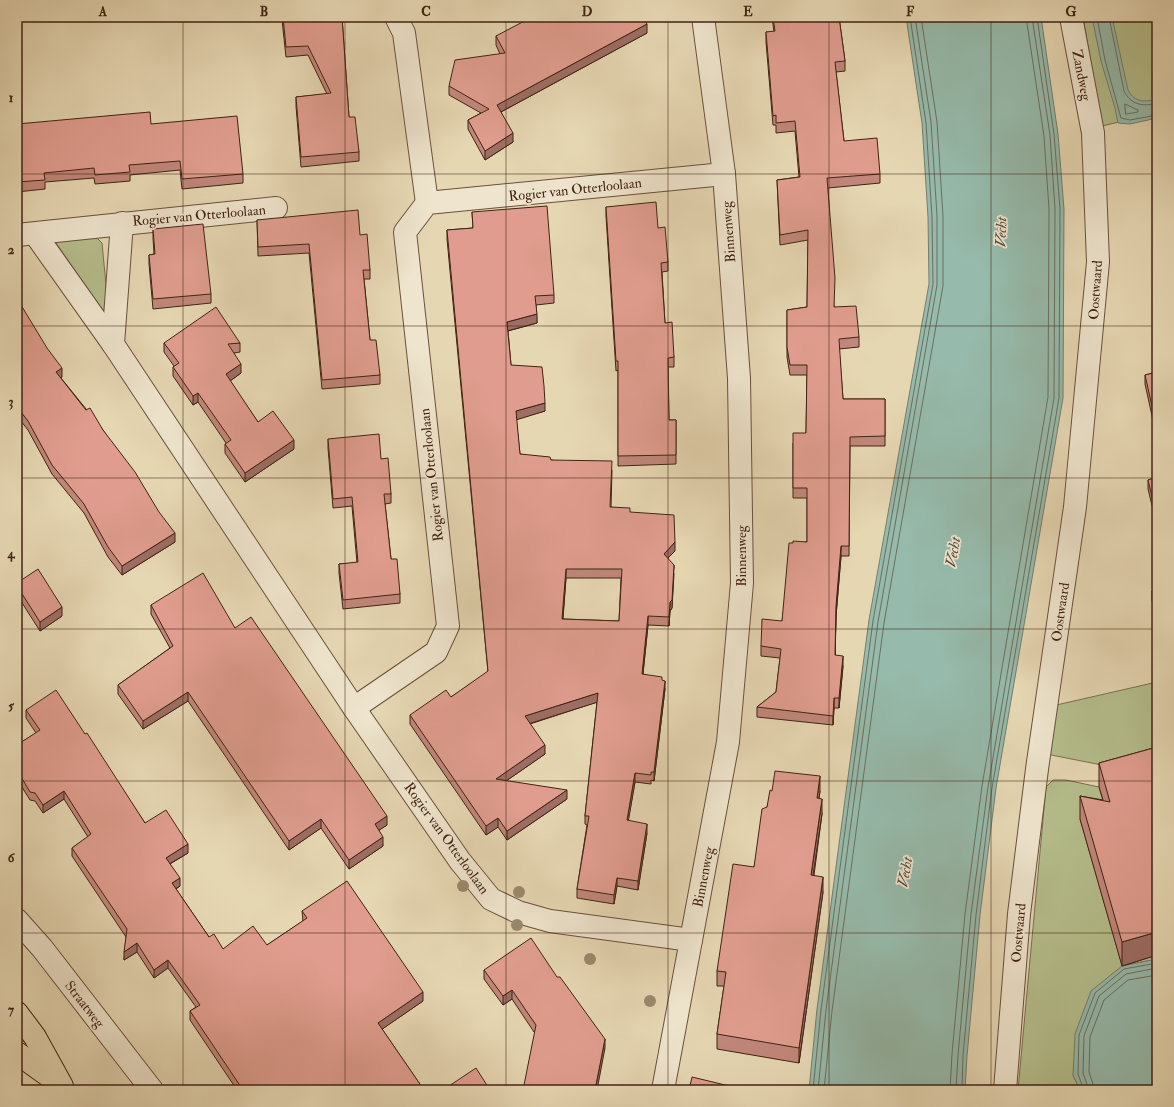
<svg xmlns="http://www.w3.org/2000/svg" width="1174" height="1107" font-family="'IM FELL Double Pica',serif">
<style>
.green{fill:#b5be8c;stroke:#7b7050}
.water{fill:#96baab;stroke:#747e6e}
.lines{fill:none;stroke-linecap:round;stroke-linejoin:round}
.shore{stroke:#6c6e5f;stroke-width:1}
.minor-casing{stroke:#6a503b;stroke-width:24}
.major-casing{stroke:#412313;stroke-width:24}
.minor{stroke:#efe5ce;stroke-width:22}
.major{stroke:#e6d7b3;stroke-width:22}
.tree{fill:#9b896c}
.wall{fill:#c1877b;stroke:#412313;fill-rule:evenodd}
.shaded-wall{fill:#9d6e64;stroke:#412313}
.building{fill:#e09d8f;stroke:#412313;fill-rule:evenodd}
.grid{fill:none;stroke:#412313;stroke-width:1;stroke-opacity:0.55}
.labels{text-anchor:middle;stroke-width:3.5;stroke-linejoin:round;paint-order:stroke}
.street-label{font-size:14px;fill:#412313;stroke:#efe5ce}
.water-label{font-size:15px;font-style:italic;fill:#564939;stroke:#efe5ce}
.neatline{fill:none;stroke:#412313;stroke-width:1.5}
.grid-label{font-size:13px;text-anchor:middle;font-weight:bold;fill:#412313}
</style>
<rect width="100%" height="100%" fill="#e6d7b3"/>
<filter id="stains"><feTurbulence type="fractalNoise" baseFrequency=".005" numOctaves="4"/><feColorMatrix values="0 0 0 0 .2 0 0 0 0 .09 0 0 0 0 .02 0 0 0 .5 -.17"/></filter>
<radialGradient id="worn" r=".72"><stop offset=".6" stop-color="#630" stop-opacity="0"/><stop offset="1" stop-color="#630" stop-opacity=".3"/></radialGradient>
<g class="green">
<path d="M1083 17H1157V113L1102 126Z"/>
<path d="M91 235 98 239 102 243 108 306 105 311 102 309 56 243V238Z"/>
<path d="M1157 682V754L1107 766 1046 754 1052 706Z"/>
<path d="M1053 780H1066L1099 787 1106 812 1080 819 1122 965 1157 955V959L1122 966 1073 1075 1080 1090H1018L1046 787Z"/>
</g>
<g class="water">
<path d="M906 17H1041L1058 134 1064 209 1063 398 996 788 980 915 967 1056 965 1090H809L817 1009 869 620 929 284 928 217 922 123Z"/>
<path d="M1092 17H1112L1128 90C1135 103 1145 102 1157 99V118L1130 124 1118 123 1115 108 1101 61Z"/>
<path d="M1157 959V1090H1080L1073 1075 1075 1034 1091 991 1122 966Z"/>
</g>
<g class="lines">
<g class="shore">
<path d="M1097 17 1105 60 1121 118 1130 120 1157 115"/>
<path d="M1109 17 1124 91C1131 105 1143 107 1157 103"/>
<path d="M1125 104 1138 110V112L1126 114Z"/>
<path d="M813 1090 821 1010 873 621 933 284 932 217 926 123 910 17"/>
<path d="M818 1090 826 1010 878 622 937 285V216L931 122 915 17"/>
<path d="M824 1090 832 1011 884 623 943 286V216L937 122 921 17"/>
<path d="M950 1090 952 1054 965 914 982 786 1048 397 1049 209 1044 136 1026 17"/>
<path d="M956 1090 958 1055 971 914 988 787 1054 398 1055 209 1050 135 1032 17"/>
<path d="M962 1090 963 1055 976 915 992 788 1059 398 1060 209 1054 134 1037 17"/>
<path d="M1084 1090 1078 1074 1079 1035 1095 993 1124 969 1157 963"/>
<path d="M1089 1090 1083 1073 1084 1036 1099 996 1126 974 1157 968"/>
<path d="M1095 1090 1089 1072 1090 1037 1104 1000 1128 980 1157 975"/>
</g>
<g class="minor-casing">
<g id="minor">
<path d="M396 17 404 33 427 203"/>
<path d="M35 234 113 344 354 708 460 861 491 899 518 912 550 921 691 940"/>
<path d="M17 235 276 208"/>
<path d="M113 344 122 223"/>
<path d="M354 708 436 652 448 626 405 232 427 203 724 174"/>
<path d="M17 920 42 948 152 1090"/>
<path d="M663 1090 728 742 742 583 739 378 724 174 703 17"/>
<path d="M1005 1090 1019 914 1037 769 1075 507 1098 262 1093 133 1071 17"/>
</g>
</g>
<g class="major-casing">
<g id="major">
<path d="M17 1013 35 1037 62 1086"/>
<path d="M17 1053 56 1081"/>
</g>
</g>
<use href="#minor" class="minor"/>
<use href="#major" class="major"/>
</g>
<g class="tree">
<circle cx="463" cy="886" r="6"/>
<circle cx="519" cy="892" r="6"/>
<circle cx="517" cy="925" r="6"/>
<circle cx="590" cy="959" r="6"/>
<circle cx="650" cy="1001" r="6"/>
</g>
<g class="wall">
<path d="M264 17H342L349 117 359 152V161L301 167 296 106V97L327 94 308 55 286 57 282 20 266 22Z"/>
<path d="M772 17H839L845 61V71L836 72 844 141 880 174V183L828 188 834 307 859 337V347L839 349 843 399H885V446H850L849 556H841L836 616 835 655 843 666 839 708H834L833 725 757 717V707L776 692 780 658 761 656V646L782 621 793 543 807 542V498H793V443L806 433 807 375H790L787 357V310L807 307 808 240 780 245 777 180 799 177 795 131 776 133V125H773L766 42V32H774Z"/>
<path d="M647 33 501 112 513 142 485 160 468 129V120L481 113 449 95V86L500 54 496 45V36Z"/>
<path d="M17 124H151L243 174V183L182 189 180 170 130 175V181L95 184 94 178 45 182V189L17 192Z"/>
<path d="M606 207 658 228 668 262V271L662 272 665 323 674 357V367H668L669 420H676V464L618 466V370L616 371 606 216Z"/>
<path d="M472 212 554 295V303L536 305 537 323 508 331 511 365 545 411 516 419 520 454 551 460 612 470 611 507 630 512 675 551 668 558 674 574 672 608 670 611 669 626 648 625 643 674 662 680 665 689 654 781 651 780V784L635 782 628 821 647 833 638 890 617 886 614 904 577 898V889L587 825 585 824V816L597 702 530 724 545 754 506 781 567 799 507 840 498 827 486 835 410 724V715L451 697 488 672 447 239V230L473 228ZM566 578H621L619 621 563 619Z"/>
<path d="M257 220 360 235 370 270V279H364L370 340 380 375V384L322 389 309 253 258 256Z"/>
<path d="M153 229 211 294V303L153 309 149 264V255L154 254 153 238Z"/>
<path d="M1154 250H1157V271L1154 260Z"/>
<path d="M17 300 62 377 61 378 103 430 175 542 122 575 108 557 84 513 52 474 28 430 17 416Z"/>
<path d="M164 343H240V352L234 353 241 373 230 381 258 422 294 449 245 482 225 453V444L226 443 198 402 193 405 173 376V367L174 366 164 352Z"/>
<path d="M1157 372V424L1154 425 1145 384V375Z"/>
<path d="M328 439 381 459 391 494V503L385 504 391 559 400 594V603L343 609 339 573V564L357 563 352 506 333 508 328 448Z"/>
<path d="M1157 477V522H1156L1148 489V480Z"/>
<path d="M17 583 62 616 40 631 17 595Z"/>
<path d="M1157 590V621L1152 600V591Z"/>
<path d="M151 605 235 628 387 825 379 830 383 846 349 869 321 828 289 850 188 701 143 729 118 694V685L170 648 151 614Z"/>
<path d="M26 710 85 734 145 823 188 853 170 864 180 886 176 889 209 937 223 949 267 945 303 921 302 911 423 1001 382 1029 424 1090H237L190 1020V1011L196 1007 168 968 154 978 137 952 124 960 126 937 72 856V848L88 837 64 799 43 813 35 801 30 800 17 779V745L36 733 26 718Z"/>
<path d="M1157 747V955L1122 966 1080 819V796L1103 800 1099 787V763Z"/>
<path d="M772 791H820L819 798 822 814 814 875 823 892 799 1063 717 1049V1034L724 986H717V971L754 867 767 807Z"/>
<path d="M484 970 605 1048 534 1032 512 999 503 1005 484 979Z"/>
</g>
<g class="shaded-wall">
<path d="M17 17H21V23L17 25Z"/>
<path d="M647 24V33L497 114V105Z"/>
<path d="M513 133V142L485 160V151Z"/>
<path d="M537 314V323L507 331V322Z"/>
<path d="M241 364V373L226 384V374Z"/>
<path d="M62 368V377L56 381V372Z"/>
<path d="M198 393V402L193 405V396Z"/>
<path d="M545 403V411L516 420V411Z"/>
<path d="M1154 415H1157V424L1154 425Z"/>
<path d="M294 440V449L245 482V473Z"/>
<rect x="1156" y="513" width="1" height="9"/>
<path d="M175 533V542L122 575V566Z"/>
<path d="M675 542V551L664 562V554Z"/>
<path d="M841 546V556L836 616 835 665 836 606Z"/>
<path d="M674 565 672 608 670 611 669 626 670 602Z"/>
<path d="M566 569V578L562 628V619Z"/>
<path d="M62 607V616L40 631V622Z"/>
<path d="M648 616V625L642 683V674Z"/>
<path d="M843 656V666L839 708V698Z"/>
<path d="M665 681V689L654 781V772Z"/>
<path d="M188 692V701L143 729V721Z"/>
<path d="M598 693V702L525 725V716Z"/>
<path d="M834 698V708L833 725V716Z"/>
<path d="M545 745V754L496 788V779Z"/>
<path d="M635 773V782L627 829V820Z"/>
<path d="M820 776V791L817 813V798Z"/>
<path d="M567 790V799L507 840V831Z"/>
<path d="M64 791V799L43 813V805Z"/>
<path d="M822 799V814L811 890V875Z"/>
<path d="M387 816V825L375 833V824Z"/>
<path d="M498 818V827L486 835V826Z"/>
<path d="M321 819V828L289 850V841Z"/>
<path d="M647 824V833L638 890V881Z"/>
<path d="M383 837V846L349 869V860Z"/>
<path d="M188 844V853L166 866V858Z"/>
<path d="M823 877V892L799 1063V1048Z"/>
<path d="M180 878V886L172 891V883Z"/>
<path d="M617 878V886L614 904V895Z"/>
<path d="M1157 932V955L1122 966V942Z"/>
<path d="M137 943V952L124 960V952Z"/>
<path d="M168 960V968L154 978V970Z"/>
<path d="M512 990V999L503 1005V996Z"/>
<path d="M423 992V1001L378 1032V1023Z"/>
<path d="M605 1039V1048L597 1090H595Z"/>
</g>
<g class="building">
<path d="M283 17H342L349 117H355L359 152 301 157 296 97 331 93 308 46 286 47Z"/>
<path d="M532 17H643L647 24 497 105 513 133 485 151 468 120 489 109 449 86 455 60 505 53 496 36Z"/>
<path d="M773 17H839L845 61 835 62 844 141 877 138 880 174 827 178 835 278 834 307 856 306 859 337 839 339 843 399H885V436L850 437 849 546H841L836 606 835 655 843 656 839 698H834L833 716 757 707 776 692 781 649 761 646 762 619 782 621 789 543H793V541L807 542V488H793V433H806L807 365H790L787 347V310L807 307 808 230 780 235 777 180 800 177 795 121 776 123V115L773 116 766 32 775 31Z"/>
<path d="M150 112 151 124 237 116 243 174 182 179 180 161 129 165 130 172 95 175 94 168 44 173 45 180 17 182V124Z"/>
<path d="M656 202 658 228 665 227 668 262 661 263 665 323 672 322 674 357 668 358 669 420H676V455L618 456V361H616L606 207Z"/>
<path d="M547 206 554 295 535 296 537 314 507 322 511 365 542 367 544 386 545 403 516 411 520 454 550 457 551 460 612 461 610 507 630 508V512L674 515 675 542 664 554 674 565 672 600 670 602 669 617 648 616 642 674 662 677V680L665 681 654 772H651V775L635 773 627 820 647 824 638 881 617 878 614 895 577 889 589 816H585L598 693 525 716 545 745 496 779 567 790 507 831 498 818 486 826 410 715 446 690 451 697 488 671 447 230 473 228 472 212ZM566 569H622L619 621 562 619Z"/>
<path d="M358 210 360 235 367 234 370 270H363L370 340H376L380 375 322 380 309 244 258 247 257 220Z"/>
<path d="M203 224 211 294 153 299 149 255 155 254 153 229Z"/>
<path d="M1154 250H1157V261Z"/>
<path d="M17 300 21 305 47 348 62 368 56 372 86 410 90 408 103 430 135 472 159 512 175 533 122 566 108 547 84 504 52 465 28 421 17 407Z"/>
<path d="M216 307 240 343 228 344 241 364 226 374 258 422 273 411 294 440 245 473 225 444 231 440 198 393 193 396 173 367 179 363 164 343Z"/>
<path d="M1157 372V415H1154L1145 375Z"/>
<path d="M379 434 381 459 388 458 391 494H384L391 559H397L400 594 343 600 339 564 358 562 352 497 333 499 328 439Z"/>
<path d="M1157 477V513H1156L1148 480Z"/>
<path d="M38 569 62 607 40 622 17 586V583Z"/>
<path d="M203 573 235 628 251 617 387 816 375 824 383 837 349 860 321 819 289 841 188 692 143 721 118 685 173 646 151 605Z"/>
<path d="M1157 590V612L1152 591Z"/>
<path d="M56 690 85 734 87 733 145 823 166 810 188 844 166 858 180 878 172 883 209 937 214 934 223 949 253 926 267 945 307 918 302 911 347 881 423 992 378 1023 424 1090H243L190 1011 200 1005 168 960 154 970 137 943 124 952 127 929 72 848 91 834 64 791 43 805 35 793 30 792 17 770V745L40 730 26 710Z"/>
<path d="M1157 747V932L1122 942 1080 796 1110 802 1099 763Z"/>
<path d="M775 771 820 776 817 798 822 799 811 875 823 877 799 1048 717 1034 726 972 717 971 733 864 754 867 762 809 767 807 770 790 772 791Z"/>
<path d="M531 938 557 977H560L605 1039 595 1090H523L536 1025 512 990 503 996 484 970Z"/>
<path d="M476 1068 490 1090H443Z"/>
<path d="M692 1077 746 1090H689Z"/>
</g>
<path class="grid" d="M183 17V1090M345 17V1090M506 17V1090M668 17V1090M829 17V1090M991 17V1090M17 174H1157M17 326H1157M17 478H1157M17 629H1157M17 781H1157M17 933H1157"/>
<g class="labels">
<g class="street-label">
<text transform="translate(1082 75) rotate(79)" y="5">Zandweg</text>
<text transform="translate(575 189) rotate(-6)" y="5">Rogier van Otterloolaan</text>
<text transform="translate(199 215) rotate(-5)" y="5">Rogier van Otterloolaan</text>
<text transform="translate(728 232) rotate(-94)" y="5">Binnenweg</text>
<text transform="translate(1095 290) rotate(-86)" y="5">Oostwaard</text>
<text transform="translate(431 475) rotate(-96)" y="5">Rogier van Otterloolaan</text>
<text transform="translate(741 556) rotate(-90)" y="5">Binnenweg</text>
<text transform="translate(1060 612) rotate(-82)" y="5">Oostwaard</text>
<text transform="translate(447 838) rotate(54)" y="5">Rogier van Otterloolaan</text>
<text transform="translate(703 877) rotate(-79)" y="5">Binnenweg</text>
<text transform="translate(1018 933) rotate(-85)" y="5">Oostwaard</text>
<text transform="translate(85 1004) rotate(52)" y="5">Straatweg</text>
</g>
<g class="water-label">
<text transform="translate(1001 232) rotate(-88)" y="5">Vecht</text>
<text transform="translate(953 552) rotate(-80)" y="5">Vecht</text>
<text transform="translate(905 872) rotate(-80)" y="5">Vecht</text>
</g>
</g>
<rect width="1174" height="1107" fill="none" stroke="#e6d7b3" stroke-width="44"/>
<rect x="22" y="22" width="1130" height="1063" class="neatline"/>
<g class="grid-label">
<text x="103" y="16">A</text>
<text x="264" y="16">B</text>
<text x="426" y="16">C</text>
<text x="587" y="16">D</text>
<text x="748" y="16">E</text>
<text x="910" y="16">F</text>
<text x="1071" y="16">G</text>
<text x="11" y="102">1</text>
<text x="11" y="254">2</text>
<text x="11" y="406">3</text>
<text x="11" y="558">4</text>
<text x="11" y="710">5</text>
<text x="11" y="862">6</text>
<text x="11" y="1014">7</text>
</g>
<rect width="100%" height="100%" filter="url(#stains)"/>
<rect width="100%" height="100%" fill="url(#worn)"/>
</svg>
